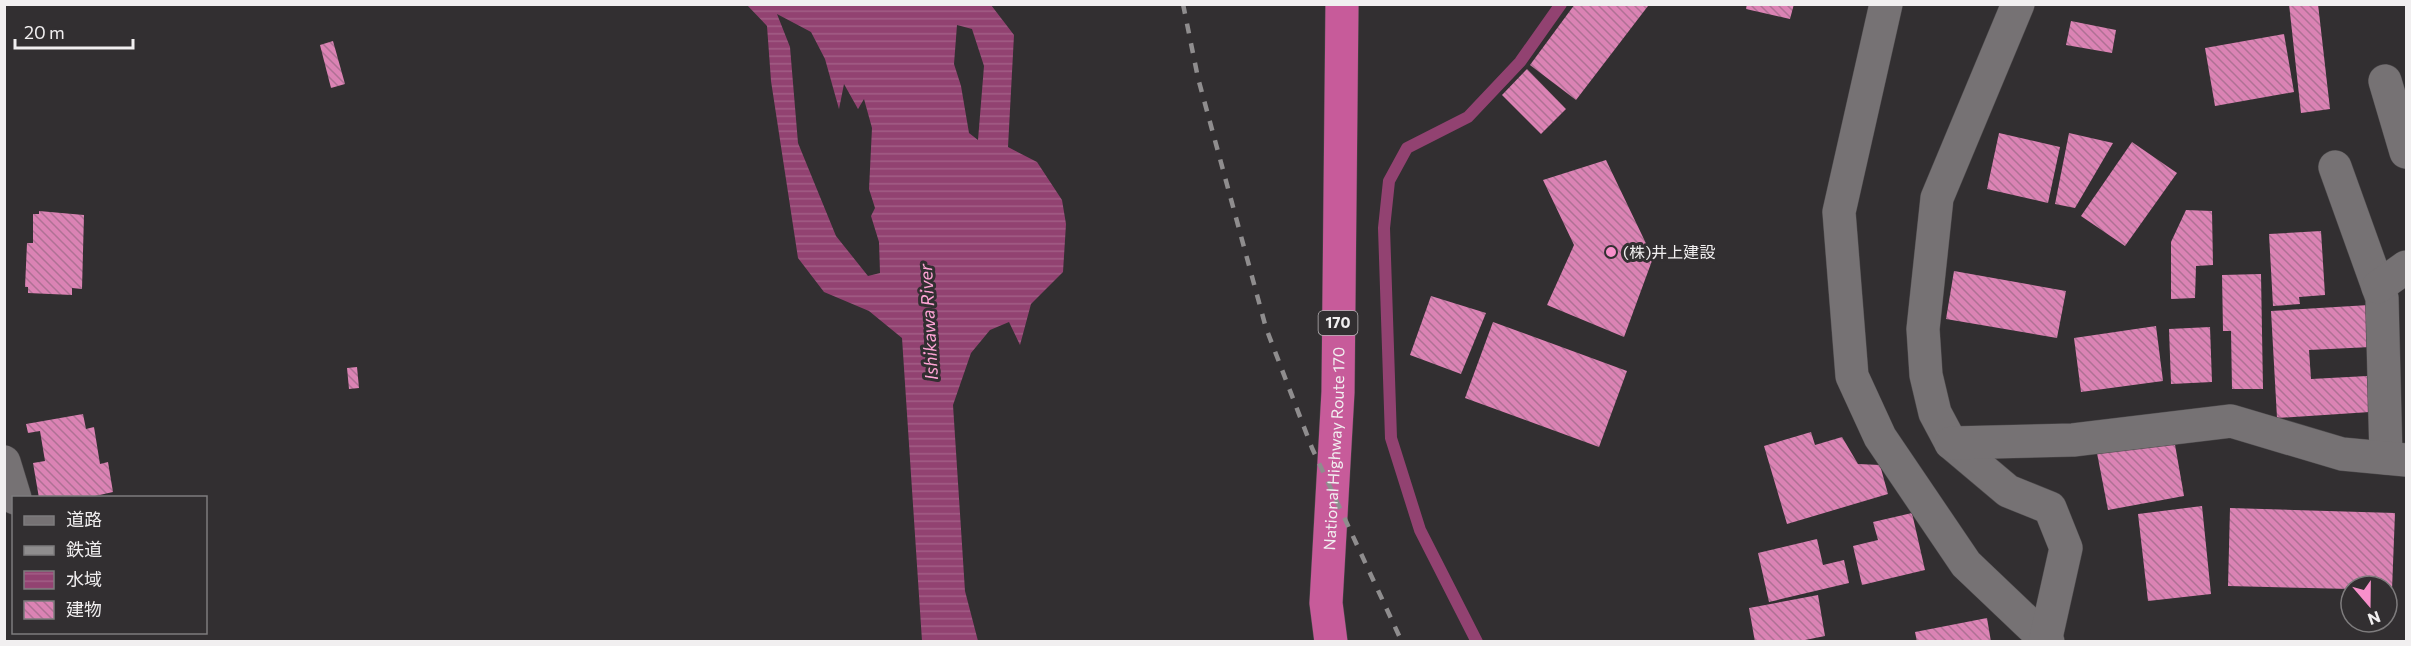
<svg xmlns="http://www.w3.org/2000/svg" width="2411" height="646" font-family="Commissioner,'Noto Sans JP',sans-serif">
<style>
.water{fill:url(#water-rules);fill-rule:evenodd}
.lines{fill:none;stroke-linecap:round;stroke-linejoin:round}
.stream{stroke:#924271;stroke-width:12}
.building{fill:url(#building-back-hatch)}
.minor-casing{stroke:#4e4b4d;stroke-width:34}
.highway-casing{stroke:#4e4b4d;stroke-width:34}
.minor{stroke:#767274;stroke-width:33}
.highway{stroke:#c75b9a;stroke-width:33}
.rail{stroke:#8f8d8e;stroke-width:4.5;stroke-dasharray:10 10;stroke-linecap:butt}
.poi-dot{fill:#f890cb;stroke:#322f31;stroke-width:2}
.labels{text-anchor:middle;stroke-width:6;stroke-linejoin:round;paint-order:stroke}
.shield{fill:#322f31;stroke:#b8b5b7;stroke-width:1.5}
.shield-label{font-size:15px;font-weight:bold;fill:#f1eff0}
.poi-label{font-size:16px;fill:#f1eff0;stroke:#322f31;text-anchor:start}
.street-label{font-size:16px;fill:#f1eff0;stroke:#322f31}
.water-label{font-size:18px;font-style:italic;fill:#fea4d5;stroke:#322f31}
</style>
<defs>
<pattern id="water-rules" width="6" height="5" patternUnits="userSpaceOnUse" patternTransform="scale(1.5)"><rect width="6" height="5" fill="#924271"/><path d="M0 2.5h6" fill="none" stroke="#a25e86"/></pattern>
<pattern id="building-back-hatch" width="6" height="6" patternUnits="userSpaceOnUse" patternTransform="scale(1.5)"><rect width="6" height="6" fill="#db83b4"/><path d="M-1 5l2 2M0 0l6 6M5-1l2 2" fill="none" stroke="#af7194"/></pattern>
</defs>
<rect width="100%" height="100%" fill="#322f31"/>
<path class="water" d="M747 5H991L1014 35 1008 147 1037 162 1062 200 1066 224 1063 272 1031 304 1020 345 1009 322 990 330 971 353 953 405 965 591 978 641H922L902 338 869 311 824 292 798 258 771 81 767 26ZM777 14 811 32 825 59 839 109 844 84 858 109 864 99 872 128 869 189 875 208 871 216 879 242 880 273 868 276 836 236 798 143 790 47ZM957 25 972 29 984 66 978 140 969 133 961 86 954 64Z"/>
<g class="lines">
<path class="stream" d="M1477 642 1420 530 1391 438 1384 228 1389 181 1407 148 1468 117 1520 62 1561 4"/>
</g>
<g class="building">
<path d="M1575 4 1648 6 1576 100 1530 65Z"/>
<path d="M1747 4H1794L1790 19 1746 9Z"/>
<path d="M2289 4H2318L2330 109 2301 113Z"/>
<path d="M2071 21 2116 30 2112 53 2066 45Z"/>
<path d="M2284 34 2294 92 2215 106 2205 48Z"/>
<path d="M333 41 345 84 331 88 320 45Z"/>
<path d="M1527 69 1566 109 1541 134 1502 95Z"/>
<path d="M1999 133 2060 147 2048 203 1987 189Z"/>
<path d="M2069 133 2113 143 2075 208 2055 204Z"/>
<path d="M2132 142 2177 173 2125 246 2081 216Z"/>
<path d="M1606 160 1653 258 1624 337 1547 305 1574 245 1543 180Z"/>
<path d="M2186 210 2212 211 2213 265 2196 266 2195 298 2171 299V242Z"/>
<path d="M39 211 84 215 82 289 72 288V295L28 293V287H25L27 243H33V214H39Z"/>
<path d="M2321 231 2325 295 2299 297 2300 304 2273 306 2269 234Z"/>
<path d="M1954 271 2066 291 2057 338 1946 319Z"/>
<path d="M2261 274 2263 389H2232L2231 331H2223L2222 275Z"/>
<path d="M1431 296 1486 313 1461 374 1410 355Z"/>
<path d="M2369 305 2371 347 2309 350 2311 379 2367 376 2370 412 2277 418 2271 311Z"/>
<path d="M1493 322 1627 371 1599 447 1465 398Z"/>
<path d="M2156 326 2163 381 2081 392 2074 338Z"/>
<path d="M2210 327 2212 382 2171 384 2169 329Z"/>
<path d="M357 367 359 388 349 389 347 368Z"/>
<path d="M83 414 86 429 94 427 100 464 108 462 113 492 86 498H39L33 463 45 461 40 431 28 433 26 424Z"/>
<path d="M1811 432 1815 445 1842 437 1858 464 1880 465 1888 494 1787 524 1764 446Z"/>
<path d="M2174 439 2184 496 2108 510 2097 453Z"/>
<path d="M2202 506 2211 594 2148 601 2138 514Z"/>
<path d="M2230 508 2395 513 2392 590H2387V586H2351V589L2228 586Z"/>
<path d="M1912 513 1925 570 1862 585 1853 546 1878 540 1873 522Z"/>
<path d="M1817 539 1823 565 1844 560 1849 583 1769 602 1758 553Z"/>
<path d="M1818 595 1825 636 1795 642H1755L1749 608Z"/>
<path d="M1987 618 1991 642H1917L1915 632Z"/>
</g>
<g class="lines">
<g class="minor-casing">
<g id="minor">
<path d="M1886 4 1839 212 1852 376 1880 437 1966 564 2048 642"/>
<path d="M2018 4 1937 198 1923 329 1926 375 1935 413 1951 443 2008 491 2050 508 2066 548 2045 642"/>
<path d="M2385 81 2406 152"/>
<path d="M2335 167 2382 298 2386 458"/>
<path d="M2378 287 2406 267"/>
<path d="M1951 443 2073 440 2231 421 2342 454 2406 460"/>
<path d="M4 462 15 498"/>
</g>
</g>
<g class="highway-casing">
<g id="highway">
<path id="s1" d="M1331 642 1326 603 1338 392 1342 4"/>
</g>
</g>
<use href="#minor" class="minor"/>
<use href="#highway" class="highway"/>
<path class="rail" d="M1183 4 1198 78 1266 328 1312 448 1402 642"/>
</g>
<circle class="poi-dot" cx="1611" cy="252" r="6"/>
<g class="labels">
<rect class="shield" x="1318.5" y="311" width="39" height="24" rx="4.5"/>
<g class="shield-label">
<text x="1338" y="328">170</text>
</g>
<g class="poi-label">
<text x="1623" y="258">(株)井上建設</text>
</g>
<g class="street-label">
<text dy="6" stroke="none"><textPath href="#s1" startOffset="194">National Highway Route 170</textPath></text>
</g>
<g class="water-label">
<text transform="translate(929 322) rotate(-93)" y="6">Ishikawa River</text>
</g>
</g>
<rect width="2411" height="646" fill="none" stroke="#f1eff0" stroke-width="12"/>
<rect x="12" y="496" width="195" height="138" fill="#322f31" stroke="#7e7c7d" stroke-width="1.5"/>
<rect x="24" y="516" width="30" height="9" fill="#767274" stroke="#7e7c7d" stroke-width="1.5"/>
<text x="66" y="526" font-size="18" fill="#f1eff0">道路</text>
<rect x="24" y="546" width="30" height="9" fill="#8f8d8e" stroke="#7e7c7d" stroke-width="1.5"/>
<text x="66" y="556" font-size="18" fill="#f1eff0">鉄道</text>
<rect x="24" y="571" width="30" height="18" fill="url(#water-rules)" stroke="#7e7c7d" stroke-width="1.5"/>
<text x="66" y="586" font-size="18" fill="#f1eff0">水域</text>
<rect x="24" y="601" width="30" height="18" fill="url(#building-back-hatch)" stroke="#7e7c7d" stroke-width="1.5"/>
<text x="66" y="616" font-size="18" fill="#f1eff0">建物</text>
<g transform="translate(2369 604) rotate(160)"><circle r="28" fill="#322f31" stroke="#7e7c7d" stroke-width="1.5"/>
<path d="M0-4.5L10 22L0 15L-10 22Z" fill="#f890cb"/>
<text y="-9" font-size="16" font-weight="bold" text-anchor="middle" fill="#f1eff0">N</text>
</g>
<path d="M15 39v9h118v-9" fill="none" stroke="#f1eff0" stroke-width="3"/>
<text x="24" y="39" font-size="18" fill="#f1eff0" stroke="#322f31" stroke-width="4.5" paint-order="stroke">20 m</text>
</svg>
